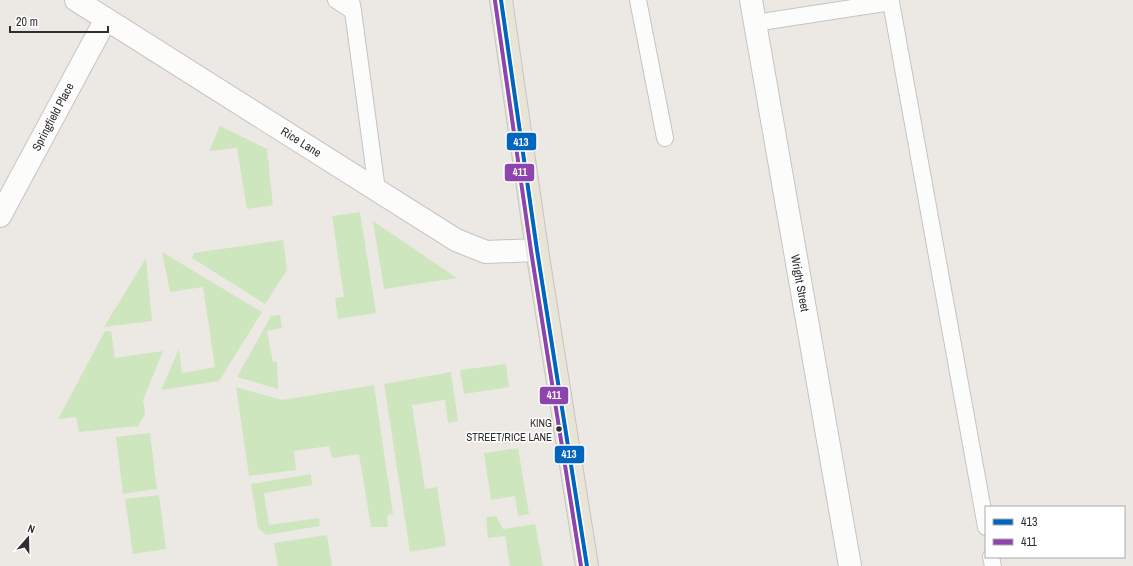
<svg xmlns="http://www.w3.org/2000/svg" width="1133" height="566" font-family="'Archivo Narrow',sans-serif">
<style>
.green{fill:#cee6be}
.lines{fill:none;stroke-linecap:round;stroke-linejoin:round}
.service-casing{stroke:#c5c4c5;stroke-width:18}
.minor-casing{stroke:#c5c4c5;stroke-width:24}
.primary-casing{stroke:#c6c5c4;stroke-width:24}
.service{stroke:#fcfcfb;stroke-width:16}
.minor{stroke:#fcfcfb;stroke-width:22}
.primary{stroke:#e8e4d6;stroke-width:22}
.bus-1-casing{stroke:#fff;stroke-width:7}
.bus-2-casing{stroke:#fff;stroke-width:7}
.bus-1{stroke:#0065bd;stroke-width:4}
.bus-2{stroke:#8e44ad;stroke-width:4}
.bus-dot{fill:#2e2e2e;stroke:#fff;stroke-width:1.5}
.labels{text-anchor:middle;stroke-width:3;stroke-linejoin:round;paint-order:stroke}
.bus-label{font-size:11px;fill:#2e2e2e;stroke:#fff;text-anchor:end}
.street-label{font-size:12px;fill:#2e2e2e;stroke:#fff}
.line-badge{stroke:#fff;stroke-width:1.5}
.badge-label{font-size:11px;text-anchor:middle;font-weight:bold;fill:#fff}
</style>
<rect width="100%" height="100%" fill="#ece8e4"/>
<g class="green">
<path d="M220 126 267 149 273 205 247 209 237 148 209 151Z"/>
<path d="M360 212 376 313 338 319 335 298 344 297 332 216Z"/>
<path d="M373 221 457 278 384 289Z"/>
<path d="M283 240 287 270 265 304 192 258 194 253Z"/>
<path d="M162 252 262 312 219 381 161 390 179 349 182 373 215 367 203 287 170 292Z"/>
<path d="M146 258 152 321 104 327Z"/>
<path d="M280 315 282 328 267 331 273 362H277L278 389 237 377 271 316Z"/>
<path d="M105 331H111L115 358 163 351 143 400 145 414 138 426 79 432 76 417 58 419Z"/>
<path d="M506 364 509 387 464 394 460 370Z"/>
<path d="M451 372 458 421 448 423 445 400 412 405 425 489 437 487 446 546 410 552 384 384Z"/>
<path d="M374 385 393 514 387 515 388 527H371L359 454 332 458 329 446 294 451 296 470 249 476 236 387 282 400Z"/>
<path d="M150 433 157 489 123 494 116 437Z"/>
<path d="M518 448 529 514 518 516 515 496 491 500 484 453Z"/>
<path d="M311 474 312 485 264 493 269 525 319 518 320 526 266 535 258 528 251 484Z"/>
<path d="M159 495 166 549 133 554 125 499Z"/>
<path d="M496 516 503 529 535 524 543 566H510L505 536 488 538 486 517Z"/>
<path d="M327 535 332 566H278L274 543Z"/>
</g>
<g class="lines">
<g class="service-casing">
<g id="service">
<path d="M336 0 353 11 351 0"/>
<path d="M638 0 665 138"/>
<path d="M353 11 377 190"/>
<path d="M755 23 891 2 986 527"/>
<path d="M991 557 993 566"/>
</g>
</g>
<g class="minor-casing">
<g id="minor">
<path d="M76 0 456 240 486 252 537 250"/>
<path d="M751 0 850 566"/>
<path d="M0 216 106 19"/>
</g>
</g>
<g class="primary-casing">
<path id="primary" d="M501 0 537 250 587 566"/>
</g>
<use href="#service" class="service"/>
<use href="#minor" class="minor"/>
<use href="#primary" class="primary"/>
<g class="bus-1-casing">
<path id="bus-1" d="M501 0 537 250 587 566"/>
</g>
<g class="bus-2-casing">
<path id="bus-2" d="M495 1 531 251 581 566"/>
</g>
<use href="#bus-1" class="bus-1"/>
<use href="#bus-2" class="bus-2"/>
</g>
<circle class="bus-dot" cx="559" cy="429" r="3.5"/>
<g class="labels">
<g class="bus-label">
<text x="552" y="427">KING<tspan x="552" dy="14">STREET/RICE LANE</tspan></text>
</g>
<g class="street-label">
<text transform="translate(53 117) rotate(-62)" y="4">Springfield Place</text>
<text transform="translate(301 142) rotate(32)" y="4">Rice Lane</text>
<text transform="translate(800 283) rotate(80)" y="4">Wright Street</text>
</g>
</g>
<g class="line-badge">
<rect x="506" y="132" width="31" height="19" rx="4" fill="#0065bd"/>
<rect x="504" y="163" width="31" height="19" rx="4" fill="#8e44ad"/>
<rect x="539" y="386" width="30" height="19" rx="4" fill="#8e44ad"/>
<rect x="554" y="445" width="31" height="19" rx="4" fill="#0065bd"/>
</g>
<g class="badge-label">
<text x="521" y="146">413</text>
<text x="520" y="176">411</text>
<text x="554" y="399">411</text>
<text x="569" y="458">413</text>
</g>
<rect x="985" y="506" width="140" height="52" fill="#ffffff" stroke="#ababab"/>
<rect x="993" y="519" width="20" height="6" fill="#0065bd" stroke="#ababab"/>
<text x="1021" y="526" font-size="12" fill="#2e2e2e">413</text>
<rect x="993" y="539" width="20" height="6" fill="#8e44ad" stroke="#ababab"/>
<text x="1021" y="546" font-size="12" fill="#2e2e2e">411</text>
<g transform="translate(28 538) rotate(20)" stroke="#ffffff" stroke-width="3" paint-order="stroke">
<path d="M0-3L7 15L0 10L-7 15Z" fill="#2e2e2e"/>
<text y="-6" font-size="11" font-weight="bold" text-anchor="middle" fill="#2e2e2e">N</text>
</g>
<path d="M10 26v6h98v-6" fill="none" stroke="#2e2e2e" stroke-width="2"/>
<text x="16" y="26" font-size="12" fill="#2e2e2e" stroke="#ffffff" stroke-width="3" paint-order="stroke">20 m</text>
</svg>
